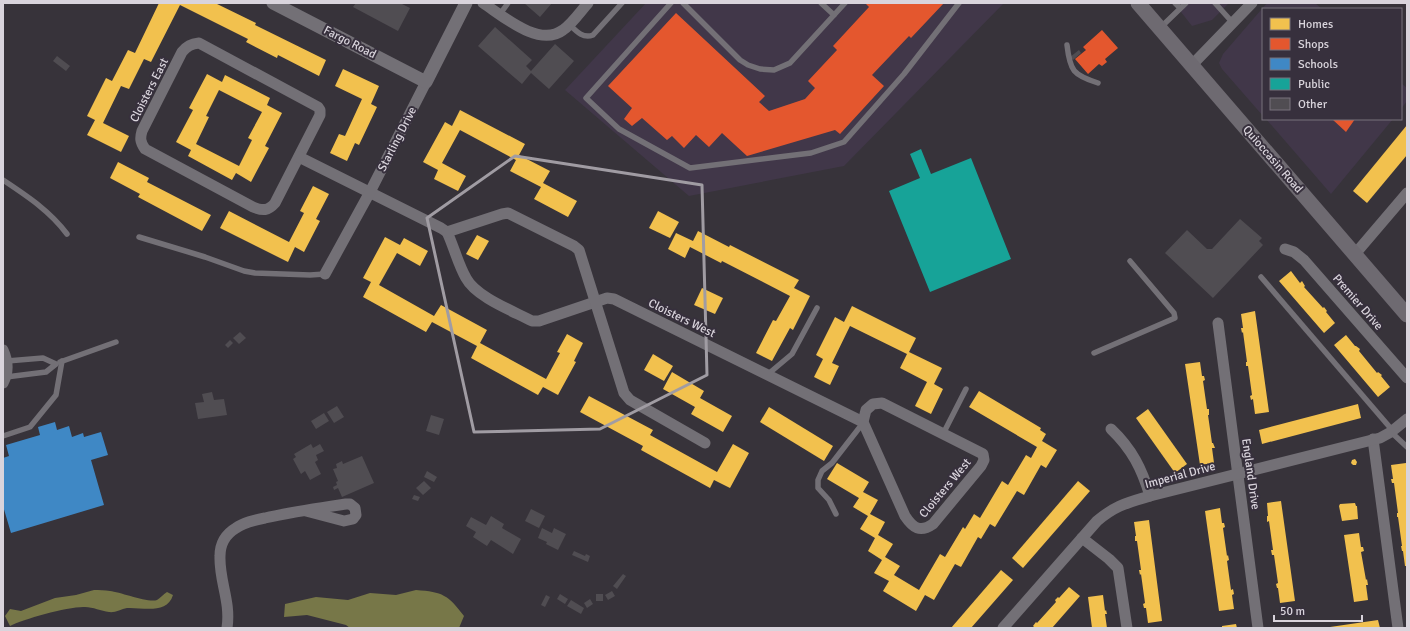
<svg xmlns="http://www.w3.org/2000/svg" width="1410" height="631" font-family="Signika,sans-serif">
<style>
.built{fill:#413749}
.water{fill:#777748}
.homes{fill:#f2c14e;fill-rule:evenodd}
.shops{fill:#e4572e}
.schools{fill:#3f88c5}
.public{fill:#17a398}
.building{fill:#504d52}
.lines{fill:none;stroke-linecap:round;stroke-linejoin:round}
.service{stroke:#737076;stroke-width:5.5}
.minor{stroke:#737076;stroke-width:11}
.tertiary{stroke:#737076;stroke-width:13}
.secondary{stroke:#6e6a71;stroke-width:15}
.marked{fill:none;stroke:#a09ca3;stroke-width:3;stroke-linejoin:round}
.labels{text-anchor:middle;stroke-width:4;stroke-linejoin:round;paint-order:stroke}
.street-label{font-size:12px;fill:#d9d4dc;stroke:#37303d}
</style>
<rect width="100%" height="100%" fill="#37333a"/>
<g class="built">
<path d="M646 3H1004L844 166 689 196 565 90Z"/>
<path d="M1174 3H1229L1212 20 1192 26Z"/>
<path d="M1267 3H1315L1322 9H1263V116L1222 69 1219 63 1223 54Z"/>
<path d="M1401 83 1407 88V101L1401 109Z"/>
<path d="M1266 119H1393L1331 194Z"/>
</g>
<g class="water">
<path d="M94 590C99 590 105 590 110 591 120 592 148 603 157 600 160 598 164 594 167 592L173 595C167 615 142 607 127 608 121 609 115 613 109 612 101 611 93 607 85 607 70 606 23 619 10 626L5 616 10 609 21 611 55 598 76 595Z"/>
<path d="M416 590C443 592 448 595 464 616L459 628H350L346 625 307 615 284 617 285 604 316 597 348 600 370 593 396 595Z"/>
</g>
<g class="homes">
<path d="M159 3H215L256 23 255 25 326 60 319 76 278 55 277 58 246 42 248 39 180 5 151 62 144 59 129 89 121 86 103 123 129 136 121 152 87 135 95 120 87 116 106 78 112 81 128 50 135 53Z"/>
<path d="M343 69 379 86 371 104 377 107 359 145 355 143 347 161 330 153 339 134 345 136 362 99 335 86Z"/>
<path d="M207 74 222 82 225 75 270 98 267 105 282 113 265 146 269 148 251 182 236 173 232 180 188 156 191 150 176 142 193 110 189 108ZM219 90 262 112 248 138 252 140 239 166 196 144 209 117 206 116Z"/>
<path d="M460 110 525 144 519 155 550 171 543 183 577 201 568 217 534 199 541 187 510 171 516 160 460 130 442 163 466 176 458 191 434 179 438 170 423 162 445 122 452 126Z"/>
<path d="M1407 125V155L1367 203 1353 191Z"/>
<path d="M118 162 149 178 147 182 211 215 202 231 138 197 140 194 110 178Z"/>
<path d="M313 186 329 194 316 219 320 221 304 252 295 247 288 262 220 228 229 211 289 242 304 213 300 211Z"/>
<path d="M658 211 679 222 670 238 649 228Z"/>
<path d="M698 231 729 247 730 245 799 280 794 288 810 296 793 330 790 328 772 361 756 353 773 320 776 321 790 296 722 261 721 263 690 247 685 258 668 249 676 233 693 241Z"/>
<path d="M477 235 489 241 478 260 466 254Z"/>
<path d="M385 237 400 245 404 238 428 251 420 266 397 253 379 285 434 316 441 305 487 330 480 343 546 379 560 353 557 352 567 334 583 343 574 361 576 362 558 395 543 387 538 395 471 358 477 346 432 322 426 332 363 297 371 282 363 278Z"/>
<path d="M1291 271 1300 283 1302 281 1305 286 1304 287 1323 308 1324 307 1327 311 1326 312 1335 323 1324 333 1279 281Z"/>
<path d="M702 288 723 298 715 314 694 305Z"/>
<path d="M852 306 916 338 909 352 942 368 934 384 943 389 931 414 915 406 927 382 900 368 907 354 850 326 832 363 839 366 830 385 814 377 823 359 816 355 835 317 844 322Z"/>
<path d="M1255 311 1269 412 1255 414 1253 399 1251 400 1250 396 1252 395 1248 366H1246V362H1247L1243 332 1242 333 1241 328H1243L1241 314Z"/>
<path d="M1346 335 1355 346H1356L1360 349 1359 351 1377 373 1378 372 1382 375 1381 376 1390 387 1378 397 1334 345Z"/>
<path d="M653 354 673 366 664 381 644 370Z"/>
<path d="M1200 362 1202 376H1204L1205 380 1203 381 1207 409H1209V415H1208L1212 443H1213L1215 448H1212L1214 463 1200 465 1185 364Z"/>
<path d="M672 372 704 391 700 398 732 416 723 432 691 414 695 407 663 389Z"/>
<path d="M979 391 1041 428 1040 430 1046 434 1042 441 1057 450 1046 468 1041 465 1024 495 1017 491 995 527 990 524 981 539 978 537 961 567 955 564 934 600 925 595 916 611 883 591 889 581 874 573 882 560 868 551 875 538 860 529 868 516 853 507 859 498 827 479 837 463 869 482 863 492 878 500 870 514 885 522 878 535 893 544 885 557 900 566 894 575 919 590 940 554 945 557 963 527 965 529 974 514 980 518 1002 481 1008 485 1026 455 1031 458 1037 447 969 407Z"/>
<path d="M589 396 653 430 650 435 717 472 733 444 749 453 730 488 714 480 710 488 641 450 643 446 580 412Z"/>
<path d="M1358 404 1361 418 1262 444 1259 430Z"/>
<path d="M769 407 833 446 824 461 760 422Z"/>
<path d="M1148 409 1187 464 1175 473 1136 418Z"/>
<path d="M1355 459 1357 462 1356 465H1353L1351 463 1352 460Z"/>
<path d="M1406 463 1407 566H1405L1403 551H1402L1401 546H1402L1398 517H1397V513H1398L1394 483H1392L1391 479H1393L1391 465Z"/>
<path d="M1078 481 1090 491 1023 568 1012 558Z"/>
<path d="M1281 501 1295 601 1280 603 1278 588H1277L1276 584 1278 583 1274 555H1272L1271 550H1273L1269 521 1267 522V516H1268L1267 503Z"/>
<path d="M1355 503 1356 506H1357L1358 519 1342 521 1339 506 1340 504Z"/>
<path d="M1220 508 1222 523H1224L1225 527 1223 528 1227 556 1228 555 1229 560 1227 561 1231 590 1233 589 1234 594 1232 595 1234 609 1219 611 1205 511Z"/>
<path d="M1149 520 1162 621 1148 623 1146 608H1144L1143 604 1145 603 1141 574 1140 575 1139 570H1141L1137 541H1135V536H1136L1134 522Z"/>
<path d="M1359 533 1361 547H1363L1364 551 1361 552 1366 580 1367 579 1368 585H1366L1368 600 1354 602 1344 535Z"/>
<path d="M1001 570 1013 580 971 628H951Z"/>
<path d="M1069 587 1080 596 1052 628H1033L1034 627 1033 626 1036 622 1037 623 1056 602 1055 600 1058 597 1059 598Z"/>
<path d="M1103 595 1105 611 1106 610 1107 614H1105L1107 628H1092L1088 597Z"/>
<path d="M1378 620 1380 628H1330V627Z"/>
<path d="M1236 624 1237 628H1222V626Z"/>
</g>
<g class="shops">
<path d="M865 3H944L911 38 909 36 872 75 884 86 840 134 835 130 747 156 722 133 709 147 696 135 684 148 672 136 667 140 642 118 632 126 624 119 632 108 608 86 676 13 765 96 759 102 769 111 805 99 815 88 808 81 837 50 833 46 869 7Z"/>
<path d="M1102 30 1118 48 1105 59 1107 62 1102 66 1099 64 1088 74 1075 59 1086 50 1083 47Z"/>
<path d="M1332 119H1355L1346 132Z"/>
</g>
<path class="schools" d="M55 422 57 430 69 426 72 437 83 433 84 437 101 432 108 455 91 460 104 505 11 533 3 506V458L9 456 6 445 40 435 38 427Z"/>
<path class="public" d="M921 149 931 174 971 158 1011 259 930 292 889 191 920 178 910 154Z"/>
<g class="building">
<path d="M356 3H400L410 8 398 31 353 7Z"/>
<path d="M524 3H552L540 17Z"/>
<path d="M495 27 532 60 526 66 531 71 555 44 574 61 549 89 531 73 522 84 478 46Z"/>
<path d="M1079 50 1081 53 1073 60 1070 57Z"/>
<path d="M57 56 70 66 66 71 53 61Z"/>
<path d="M1240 219 1262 238 1259 241 1263 245 1213 298 1165 253 1187 230 1207 249H1212Z"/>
<path d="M240 332 246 338 239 344 233 338Z"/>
<path d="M230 340 233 343 228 348 225 345Z"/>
<path d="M212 392 214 400 224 399 227 415 198 419 195 403 204 402 202 394Z"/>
<path d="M337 406 344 417 334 423 327 412Z"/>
<path d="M324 413 329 421 316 429 311 421Z"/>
<path d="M431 415 444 419 439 435 426 431Z"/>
<path d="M311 444 313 448 320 444 324 451 316 455 318 460 315 462 321 474 310 480 305 471 301 474 293 459 296 457 294 454Z"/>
<path d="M362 456 374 483 342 497 338 488 334 490 333 487 337 485 336 482 338 481 333 469 337 468 336 464 342 461 343 464Z"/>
<path d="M427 471 437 477 434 482 424 477Z"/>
<path d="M424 481 431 488 423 495 416 488Z"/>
<path d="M414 495 420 497 418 501 412 499Z"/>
<path d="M531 509 545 516 539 528 525 521Z"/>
<path d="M491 516 504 524 502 528 521 539 513 554 491 540 487 546 473 537 476 532 466 526 471 517 486 525Z"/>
<path d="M542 528 552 533 554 528 566 534 558 550 546 544 547 542 538 538Z"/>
<path d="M574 551 585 556 586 554 590 556 588 562 572 555Z"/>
<path d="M623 574 626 576 617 589 613 586Z"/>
<path d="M612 591 615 596 608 600 605 595Z"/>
<path d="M560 594 568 599 565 604 557 599Z"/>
<rect x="596" y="594" width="7" height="7"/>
<path d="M546 595 550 597 545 607 541 605Z"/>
<path d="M590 599 593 604 587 608 584 603Z"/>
<path d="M571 600 584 608 581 614 567 606Z"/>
</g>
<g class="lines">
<g class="service">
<path d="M671 3 586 98 619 129 690 168 811 153 844 142 904 74 959 3"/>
<path d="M683 3 740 60 748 65 760 69 774 70 790 63 845 3"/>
<path d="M821 3 834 15"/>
<path d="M1175 3 1180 8"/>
<path d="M1215 3 1233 23"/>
<path d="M500 14 508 3"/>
<path d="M569 24C576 31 583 39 593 35L622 3"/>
<path d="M1160 28 1186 3"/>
<path d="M1067 45C1070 71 1073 75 1098 83"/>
<path d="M3 180C27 196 50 211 67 234"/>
<path d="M139 237 205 257 244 271 255 273 310 275 325 274"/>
<path d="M1261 277 1393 431"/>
<path d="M1094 353 1175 318 1174 313 1130 261"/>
<path d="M60 362 116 342"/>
<path d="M767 375 792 354 817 308"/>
<path d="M6 377 46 372 56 364 43 358 7 361"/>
<path d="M1391 432 1407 447"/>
<path d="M943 434 966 389"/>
<path d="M3 436 30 427 56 395 62 361"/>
<path d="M836 514 829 500 818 488V480L822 471 832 463 863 423"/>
</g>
<g class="minor">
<path d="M483 3C503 16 539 48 563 30 572 24 580 12 588 3"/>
<path d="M199 43 318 107 320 110V115L275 203C268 211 263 211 253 207L145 149C140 142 140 138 142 131L182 52C187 46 191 44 199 43Z"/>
<path d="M1191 66 1252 3"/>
<path d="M299 157 441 228 447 232C454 247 458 264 466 278 476 297 513 311 532 321H539L607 298 614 299 863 422"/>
<path d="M447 232 502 214 508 213 574 246 579 250 624 393 630 400 705 443"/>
<path d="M1285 249 1294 252 1304 260 1407 378"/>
<path d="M1355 254 1407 193"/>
<path d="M325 274 370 192 426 82"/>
<path d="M1218 323 1258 628"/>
<path d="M3 350C8 361 9 372 3 383"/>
<path d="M882 403 983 454 984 460 981 466 933 524C920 533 913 528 905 516L863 422 866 410 873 404Z"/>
<path d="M1111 429C1132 449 1142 469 1150 496"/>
<path d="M1373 439 1398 628"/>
<path d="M1082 538 1109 559 1118 568 1127 628"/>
<path d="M227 628C231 601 219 581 220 556 220 544 226 534 236 528 244 522 255 520 265 518 291 512 319 508 346 504H350L355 508 356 515 353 519 344 521 306 511"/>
<path d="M1003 628 1097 521C1116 505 1127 503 1150 496L1380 438 1391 432 1407 419"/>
</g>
<path class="tertiary" d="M273 3 426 82 466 3"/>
<path class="secondary" d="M1138 3 1407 315"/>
</g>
<path class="marked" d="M515 156 702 185 707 375 600 429 474 432 427 218Z"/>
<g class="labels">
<g class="street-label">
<text transform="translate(350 42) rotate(27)" y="4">Fargo Road</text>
<text transform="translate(149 90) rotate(-63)" y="4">Cloisters East</text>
<text transform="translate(397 139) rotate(-63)" y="4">Starling Drive</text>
<text transform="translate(1273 159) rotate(49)" y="4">Quioccasin Road</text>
<text transform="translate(1358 302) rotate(49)" y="4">Premier Drive</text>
<text transform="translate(682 318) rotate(26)" y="4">Cloisters West</text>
<text transform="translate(1251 474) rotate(82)" y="4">England Drive</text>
<text transform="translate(1180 475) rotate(-15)" y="4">Imperial Drive</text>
<text transform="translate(945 488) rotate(-50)" y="4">Cloisters West</text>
</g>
</g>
<rect width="1410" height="631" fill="none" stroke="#d9d4dc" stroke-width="8"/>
<rect x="1262" y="8" width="140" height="112" fill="#37303d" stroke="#78727d"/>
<rect x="1270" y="18" width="20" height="12" fill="#f2c14e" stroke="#78727d"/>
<text x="1298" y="28" font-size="12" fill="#d9d4dc">Homes</text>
<rect x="1270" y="38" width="20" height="12" fill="#e4572e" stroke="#78727d"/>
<text x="1298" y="48" font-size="12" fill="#d9d4dc">Shops</text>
<rect x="1270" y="58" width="20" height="12" fill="#3f88c5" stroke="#78727d"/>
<text x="1298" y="68" font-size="12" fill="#d9d4dc">Schools</text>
<rect x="1270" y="78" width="20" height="12" fill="#17a398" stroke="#78727d"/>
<text x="1298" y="88" font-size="12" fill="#d9d4dc">Public</text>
<rect x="1270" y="98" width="20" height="12" fill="#504d52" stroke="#78727d"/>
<text x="1298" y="108" font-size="12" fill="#d9d4dc">Other</text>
<path d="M1274 615v6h88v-6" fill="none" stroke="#d9d4dc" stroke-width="2"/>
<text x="1280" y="615" font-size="12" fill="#d9d4dc" stroke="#37303d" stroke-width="3" paint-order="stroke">50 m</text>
</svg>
